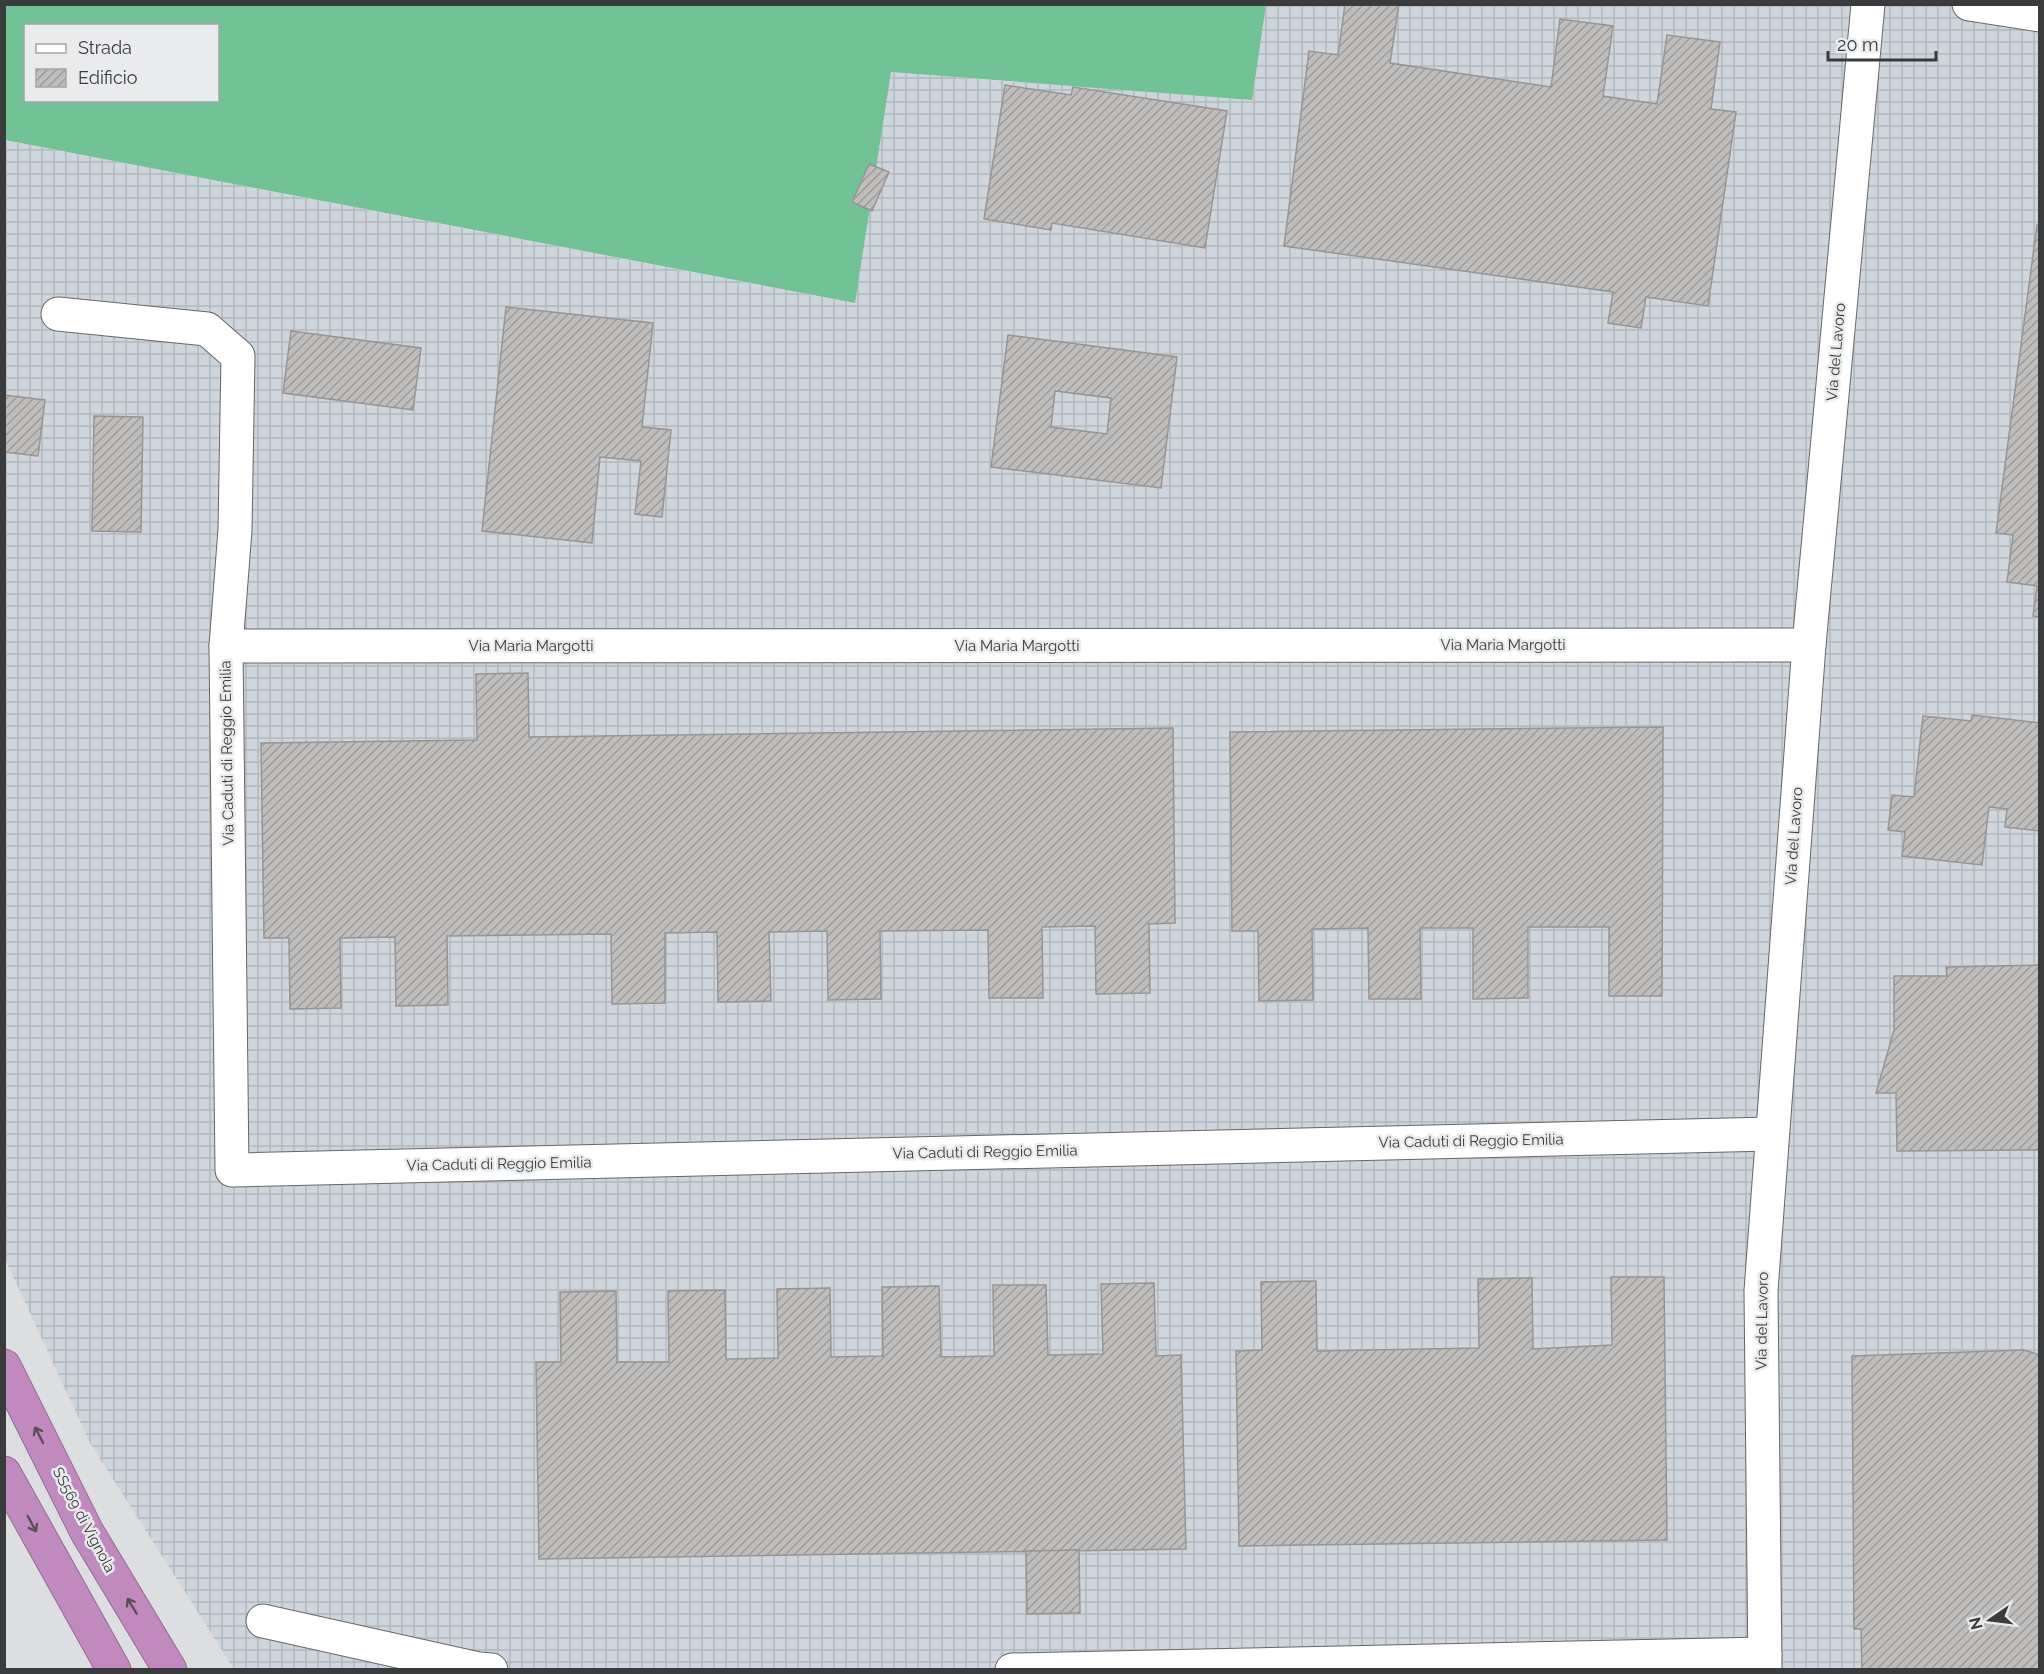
<svg xmlns="http://www.w3.org/2000/svg" width="2044" height="1674" font-family="Raleway,sans-serif">
<style>
.industrial{fill:url(#industrial-grid)}
.pitch{fill:#71c295;fill-rule:evenodd}
.building{fill:url(#building-hatch);stroke:#979594;stroke-width:1.5;fill-rule:evenodd}
.lines{fill:none;stroke-linecap:round;stroke-linejoin:round}
.minor-casing{stroke:#656768;stroke-width:35}
.highway-casing{stroke:#916e90;stroke-width:35}
.minor{stroke:#fff;stroke-width:33}
.highway{stroke:#c08abe;stroke-width:33}
.oneway{stroke:#5c4f5c}
.labels{text-anchor:middle;stroke-width:5;stroke-linejoin:round;paint-order:stroke}
.street-label{font-size:15px;fill:#3a3b3c;stroke:#eaebed}
</style>
<defs>
<pattern id="industrial-grid" width="8" height="8" patternUnits="userSpaceOnUse" patternTransform="scale(1.5)"><rect width="8" height="8" fill="#ced5dd"/><path d="M0 4h8M4 0v8" fill="none" stroke="#b2b8bf"/></pattern>
<pattern id="building-hatch" width="6" height="6" patternUnits="userSpaceOnUse" patternTransform="scale(1.5)"><rect width="6" height="6" fill="#c0bebd"/><path d="M-1 1l2-2M0 6l6-6M5 7l2-2" fill="none" stroke="#9d9c9b"/></pattern>
</defs>
<rect width="100%" height="100%" fill="#dddee0"/>
<path class="industrial" d="M1266 5H2039V1669H234L90 1443 5 1259 4 140 854 303 890 72 1252 100Z"/>
<path class="pitch" d="M4 5H1266L1252 100 891 72 855 303 5 140ZM26 26H218V100H26Z"/>
<g class="building">
<path d="M1345 4H1399L1390 63 1551 87 1560 19 1613 26 1603 96 1657 104 1667 35 1720 42 1711 109 1736 112 1708 306 1646 297 1641 328 1608 323 1613 292 1284 246 1309 51 1338 55Z"/>
<path d="M1005 85 1071 95 1073 87 1227 111 1205 248 1052 223 1051 230 984 219Z"/>
<path d="M869 164 889 172 872 211 852 202Z"/>
<path d="M2037 225H2040V617L2033 616 2037 586 2007 582 2013 535 1996 533Z"/>
<path d="M506 307 653 323 642 427 671 430 662 517 635 514 641 461 600 457 592 543 482 531Z"/>
<path d="M291 331 421 348 413 410 283 393Z"/>
<path d="M1008 335 1177 357 1161 488 991 467ZM1055 391 1111 398 1107 434 1051 427Z"/>
<path d="M4 395 45 400 38 456 4 452Z"/>
<path d="M94 416 143 417 141 532 92 531Z"/>
<path d="M528 673 529 737 1173 728 1175 923 1149 924 1150 993 1096 994 1095 926 1042 927 1043 998H989L988 930 880 931 881 999 828 1000 827 931 769 932 771 1001 718 1002 717 932 665 933V1003L612 1004 611 934 447 936 448 1005 396 1006 395 937 340 938 341 1008 290 1009 289 938H264L261 743 477 740 476 674Z"/>
<path d="M1972 715 2040 723V831L2005 827 2007 809 1989 807 1982 865 1902 856 1905 832 1888 830 1892 795 1914 797 1923 716 1971 721Z"/>
<path d="M1663 727 1662 996H1609V927H1528V998L1473 999V928H1420L1421 999H1369L1368 928 1312 929 1313 1000 1259 1001 1258 931H1232L1230 732Z"/>
<path d="M2040 965V1150L1897 1151 1896 1093H1876L1894 1030V976H1947L1946 967Z"/>
<path d="M1611 1277H1664L1667 1540 1239 1546 1236 1351 1262 1350 1261 1282 1316 1281 1317 1351 1479 1348 1478 1279 1532 1278 1533 1349 1612 1345Z"/>
<path d="M1154 1283 1156 1356 1181 1355 1186 1549 539 1559 536 1362H561L560 1292 616 1291 617 1362H669L668 1291 725 1290 726 1359 778 1358 777 1289 830 1288 831 1357 883 1356 882 1287 939 1286 941 1357 994 1356 993 1285H1046L1048 1355 1103 1354 1101 1284Z"/>
<path d="M2024 1350 2040 1355V1670H1862L1861 1629H1854L1852 1356Z"/>
<path d="M1079 1550 1080 1613 1027 1614 1026 1551Z"/>
</g>
<g class="lines">
<g class="minor-casing">
<g id="minor">
<path d="M1969 4 2040 15"/>
<path d="M58 314 207 329 238 356 235 530 226 646 232 1170 1771 1134"/>
<path d="M226 646 1809 645"/>
<path d="M263 1621 479 1669 491 1670"/>
<path d="M1012 1670 1765 1654"/>
<path d="M1765 1670 1761 1291 1809 645 1868 4"/>
</g>
</g>
<g class="highway-casing">
<g id="highway">
<path d="M4 1366 87 1532 170 1670"/>
<path d="M4 1473 114 1670"/>
</g>
</g>
<use href="#minor" class="minor"/>
<use href="#highway" class="highway"/>
</g>
<defs><path id="oneway-shaft" d="M-6 0H5M1.5-3L5.5 0L1.5 3" fill="none" stroke-width="1.6" stroke-linecap="round" stroke-linejoin="round" transform="scale(1.5)"/></defs>
<g class="oneway">
<use href="#oneway-shaft" transform="translate(39 1435) rotate(-117)"/>
<use href="#oneway-shaft" transform="translate(32 1524) rotate(62)"/>
<use href="#oneway-shaft" transform="translate(132 1606) rotate(-121)"/>
</g>
<g class="labels">
<g class="street-label">
<text transform="translate(1836 352) rotate(-85)" y="5">Via del Lavoro</text>
<text x="1503" y="650">Via Maria Margotti</text>
<text x="531" y="651">Via Maria Margotti</text>
<text x="1017" y="651">Via Maria Margotti</text>
<text transform="translate(227 753) rotate(-91)" y="5">Via Caduti di Reggio Emilia</text>
<text transform="translate(1794 836) rotate(-86)" y="5">Via del Lavoro</text>
<text transform="translate(1471 1141) rotate(-1)" y="5">Via Caduti di Reggio Emilia</text>
<text transform="translate(985 1152) rotate(-1)" y="5">Via Caduti di Reggio Emilia</text>
<text transform="translate(499 1164) rotate(-1)" y="5">Via Caduti di Reggio Emilia</text>
<text transform="translate(1762 1321) rotate(-89)" y="5">Via del Lavoro</text>
<text transform="translate(84 1520) rotate(62)" y="5">SS569 di Vignola</text>
</g>
</g>
<rect width="2044" height="1674" fill="none" stroke="#3a3b3c" stroke-width="12"/>
<rect x="24" y="24" width="195" height="78" fill="#eaebed" stroke="#a4a5a6" stroke-width="1.5"/>
<rect x="36" y="44" width="30" height="9" fill="#ffffff" stroke="#a4a5a6" stroke-width="1.5"/>
<text x="78" y="54" font-size="18" fill="#3a3b3c">Strada</text>
<rect x="36" y="69" width="30" height="18" fill="url(#building-hatch)" stroke="#a4a5a6" stroke-width="1.5"/>
<text x="78" y="84" font-size="18" fill="#3a3b3c">Edificio</text>
<g transform="translate(1990 1620) rotate(256)" stroke="#eaebed" stroke-width="4.5" paint-order="stroke">
<path d="M0-4.5L10 22L0 15L-10 22Z" fill="#3a3b3c"/>
<text y="-9" font-size="16" font-weight="bold" text-anchor="middle" fill="#3a3b3c">N</text>
</g>
<path d="M1828 51v9h108v-9" fill="none" stroke="#3a3b3c" stroke-width="3"/>
<text x="1837" y="51" font-size="18" fill="#3a3b3c" stroke="#eaebed" stroke-width="4.5" paint-order="stroke">20 m</text>
</svg>
